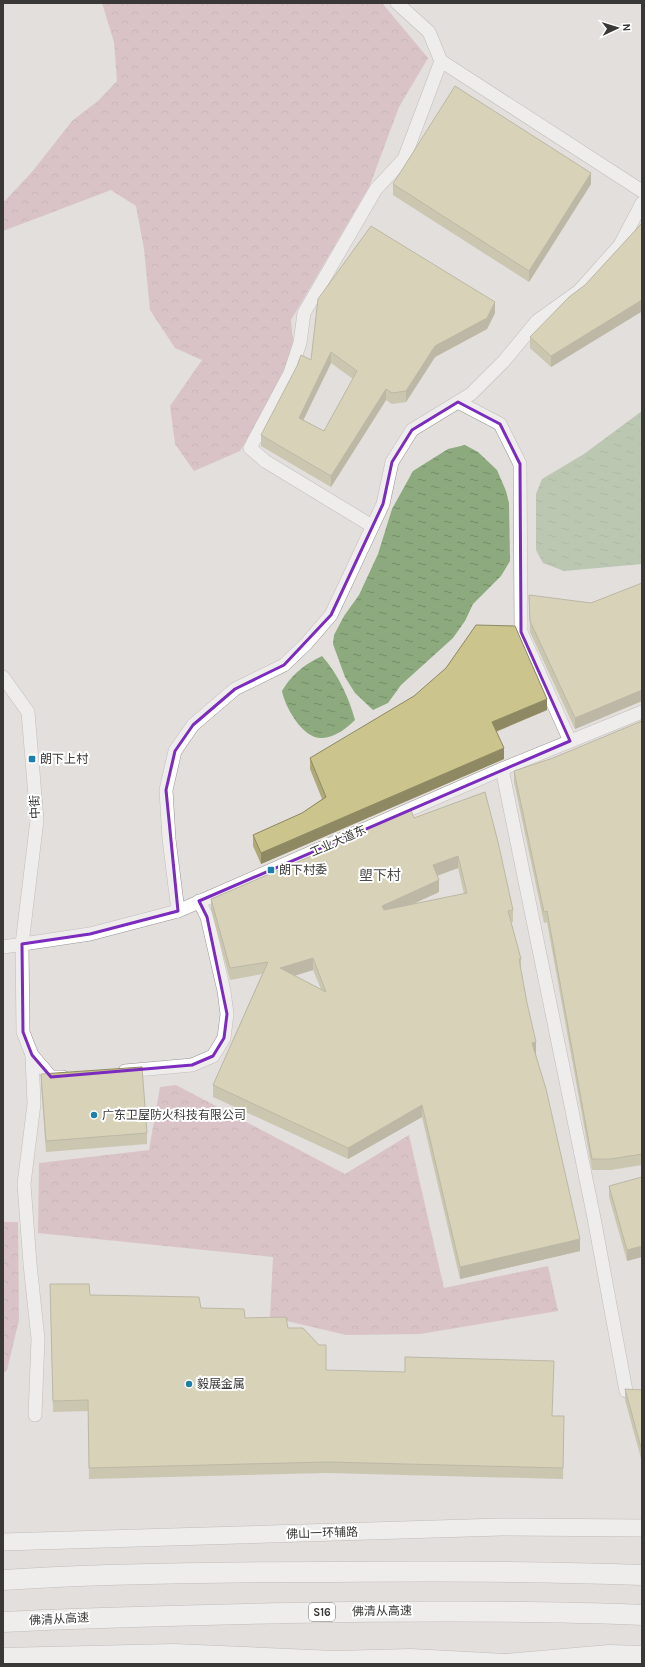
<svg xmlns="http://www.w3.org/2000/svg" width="645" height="1667" font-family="Karla,'Noto Sans SC',sans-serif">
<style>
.forest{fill:url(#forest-crowns)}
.water{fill:url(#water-ripples)}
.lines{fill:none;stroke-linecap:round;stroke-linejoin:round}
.minor-casing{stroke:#979491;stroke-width:14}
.major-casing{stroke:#979491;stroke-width:18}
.highway-casing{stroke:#979491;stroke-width:21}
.minor{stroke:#fff;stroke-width:13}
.major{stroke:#fff;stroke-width:17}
.highway{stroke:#fff;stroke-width:20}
.wall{fill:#afa979;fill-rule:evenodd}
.shaded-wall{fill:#8e8963}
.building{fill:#cbc48d;stroke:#8e8963;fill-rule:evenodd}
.marked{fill:none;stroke:#7b2cbf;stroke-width:3;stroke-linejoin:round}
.poi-dot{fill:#1f7fab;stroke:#fff;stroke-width:1.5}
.labels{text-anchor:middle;stroke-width:4;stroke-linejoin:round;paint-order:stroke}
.shield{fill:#fff;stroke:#747473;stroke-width:1}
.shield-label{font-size:11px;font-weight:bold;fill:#393837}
.poi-label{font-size:12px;fill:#393837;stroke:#fff;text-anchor:start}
.street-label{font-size:12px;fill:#393837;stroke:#fff}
.quarter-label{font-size:14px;fill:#4d4b48;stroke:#fff}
</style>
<defs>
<pattern id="forest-crowns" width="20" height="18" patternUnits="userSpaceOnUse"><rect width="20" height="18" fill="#d1a3ad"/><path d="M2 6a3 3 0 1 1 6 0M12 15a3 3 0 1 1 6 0" fill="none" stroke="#ab868e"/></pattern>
<pattern id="water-ripples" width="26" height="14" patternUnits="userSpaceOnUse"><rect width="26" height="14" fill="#8caa7d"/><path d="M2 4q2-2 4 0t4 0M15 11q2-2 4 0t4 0" fill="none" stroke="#738b67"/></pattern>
</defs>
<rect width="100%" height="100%" fill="#e2dfdc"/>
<g class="forest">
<path d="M102 3H382L428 58 399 107 370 185 291 320 293 341 282 382 240 451 194 471 175 444 170 406 202 360 175 348 150 310 144 249 136 206 111 190 3 231V203L32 172 72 121 98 101 117 81 114 42Z"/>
<path d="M176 1085 345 1174 409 1135 444 1288 548 1266 558 1311 420 1334 346 1335 270 1317 273 1257 38 1233 39 1163 149 1150 160 1087Z"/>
<path d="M3 1222H18L19 1320 7 1370 3 1373Z"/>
</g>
<g class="water">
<path d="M642 411V564L564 571 543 563 536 550V494L542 479 584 454Z"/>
<path d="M465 445 478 452 497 470 506 491 509 503 510 561 501 576 473 604 465 621 453 638 401 685 388 703 373 710 355 693 345 677 333 644 334 635 344 616 359 595 378 554 392 509 413 471 448 449Z"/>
<path d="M322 656C338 674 349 698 355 720 347 728 335 737 323 738 303 740 285 707 282 691 293 673 304 665 322 656Z"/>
</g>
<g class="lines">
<g class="minor-casing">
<g id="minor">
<path d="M441 61 642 191"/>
<path d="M458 402 500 424 520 464 521 632 570 741"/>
<path d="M372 526 265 461 250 448 290 373 300 343 304 313 376 189 404 159 441 61 429 32 397 3"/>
<path d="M3 677 28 712 37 820 22 944 23 1032 32 1055 51 1077H63"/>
<path d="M502 769 594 1218 626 1391"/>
<path d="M178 911 169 839 166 790 175 751 193 725 235 689 284 665 306 644 331 615 383 504 392 462 412 430 471 394 504 361 537 321 579 291 620 245 642 203"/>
<path d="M3 947 90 934 178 911 502 769 642 712"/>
<path d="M32 1055 34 1104 24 1184 30 1264 38 1339 35 1415"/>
<path d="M125 1071 192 1065 213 1056 224 1038 227 1014 224 991 207 917 199 901"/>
</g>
</g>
<g class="major-casing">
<path id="major" d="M3 1542 501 1527 642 1528"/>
</g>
<g class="highway-casing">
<g id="highway">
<path d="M3 1580C113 1573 224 1572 334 1572 437 1571 539 1571 642 1575"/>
<path d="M3 1622C98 1617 193 1615 289 1613 407 1611 524 1610 642 1615"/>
<path d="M3 1658 174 1654 335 1661 411 1659 505 1664"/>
<path d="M506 1664 609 1655 642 1656"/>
</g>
</g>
<use href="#minor" class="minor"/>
<use href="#major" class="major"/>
<use href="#highway" class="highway"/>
</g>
<g class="wall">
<path d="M393 184H591L529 282 393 195Z"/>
<path d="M642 223V311L551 367 530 348V337L585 285Z"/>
<path d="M318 299 495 313 487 329 435 357 406 402 392 404 386 400 331 487 261 446V435L311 360ZM331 363 353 379 324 431 303 420Z"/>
<path d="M642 583V701L575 729 530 632 529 595 591 603Z"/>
<path d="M547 710 496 732 504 759 261 864 253 846V835L302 813 322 799 310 769V758Z"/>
<path d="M642 721V1165L611 1170H592L547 922 544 923 514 782V771L553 758Z"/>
<path d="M485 792 513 910V922H511L521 959V970L536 1054 580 1251 460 1279 422 1117 348 1159 213 1097V1085L262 974 230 980 211 910V899L315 855V852L414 818ZM458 868 464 894 413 904 439 892 437 876ZM313 970 321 989 294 976Z"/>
<path d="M41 1074 147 1133V1144L46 1152 41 1085Z"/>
<path d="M642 1177 627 1261 609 1197V1186Z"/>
<path d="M50 1284 90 1295 201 1308 245 1318 288 1328 326 1370 552 1416H564L563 1479 327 1473 89 1479 88 1411 53 1412Z"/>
<path d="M625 1389 642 1390V1462L625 1400Z"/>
</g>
<g class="shaded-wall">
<path d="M591 173V184L529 282V271Z"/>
<path d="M642 300V311L641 312 551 367V356Z"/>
<path d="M495 302V313L487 329 435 357 406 402V391L435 346Z"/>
<path d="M331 352V363L299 429V418Z"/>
<path d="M386 389V400L331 487V476Z"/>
<path d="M642 690V701L575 729V718Z"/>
<path d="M547 699V710L492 733V722Z"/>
<path d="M504 748V759L261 864V853Z"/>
<path d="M458 856V868L433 877V865Z"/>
<path d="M439 880V892L382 918V906Z"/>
<path d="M313 958V970L280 980V968Z"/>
<path d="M536 1042V1054L532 1055V1043Z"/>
<path d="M422 1105V1117L348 1159V1148Z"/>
<path d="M580 1239V1251L460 1279V1267Z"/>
<path d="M642 1246V1257L627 1261V1250Z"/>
</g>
<g class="building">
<path d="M455 86 591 173 529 271 393 184Z"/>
<path d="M642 223V300L551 356 530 337 569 297 585 285Z"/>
<path d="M371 226 495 302 487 318 435 346 406 391 392 393 386 389 331 476 261 435 297 366 301 355 311 360 318 299ZM331 352 357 371 324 431 299 418Z"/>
<path d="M642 583V690L575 718 530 621 529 595 591 603Z"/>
<path d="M476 625 515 626 547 699 492 722 504 748 261 853 253 835 302 813 326 797 310 758 414 696 446 668Z"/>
<path d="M642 721V1154L611 1159H592L547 911 544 912 514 771 553 758Z"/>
<path d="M485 792 498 842 513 910 508 911 521 959H519L527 1003 536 1042 532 1043 546 1089 580 1239 460 1267 422 1105 348 1148 213 1085 268 962 230 968 211 899 316 854 315 852 411 810 414 818ZM458 856 467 893 384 910 382 906 439 880 433 865ZM313 958 326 992 280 968Z"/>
<path d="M142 1067 147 1133 46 1141 41 1074Z"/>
<path d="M642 1177V1246L627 1250 609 1186Z"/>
<path d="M50 1284H89L90 1295 199 1297 201 1308 244 1309 245 1318 286 1317 288 1328H303L319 1345H326V1370L405 1372V1357L554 1361 552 1416H564L563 1468 327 1462 89 1468 88 1400 53 1401Z"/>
<path d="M625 1389 642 1390V1451Z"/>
</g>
<path d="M0 0H645V1667H0ZM458 402 500 424 520 464 521 632 570 741 199 901 207 917 227 1014 224 1038 213 1056 192 1065 51 1077 32 1055 23 1032 22 944 90 934 178 911 166 790 175 751 193 725 235 689 284 665 331 615 383 504 392 462 412 430Z" fill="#e2dfdc" fill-opacity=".55" fill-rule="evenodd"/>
<path class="marked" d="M458 402 500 424 520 464 521 632 570 741 199 901 207 917 227 1014 224 1038 213 1056 192 1065 51 1077 32 1055 23 1032 22 944 90 934 178 911 166 790 175 751 193 725 235 689 284 665 331 615 383 504 392 462 412 430Z"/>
<g class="poi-dot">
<rect x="28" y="755" width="8" height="8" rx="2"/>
<rect x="267" y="866" width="8" height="8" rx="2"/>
<circle cx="94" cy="1115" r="4"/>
<circle cx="189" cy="1384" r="4"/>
</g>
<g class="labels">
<rect class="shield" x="309" y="1603" width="26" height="18" rx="3"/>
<g class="shield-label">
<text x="322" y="1616">S16</text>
</g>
<g class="poi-label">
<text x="40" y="763">朗下上村</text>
<text x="279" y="874">朗下村委</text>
<text x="102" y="1119">广东卫屋防火科技有限公司</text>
<text x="197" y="1388">毅展金属</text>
</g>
<g class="street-label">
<text transform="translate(35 807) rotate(-93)" y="4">中街</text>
<text transform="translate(338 841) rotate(-24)" y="4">工业大道东</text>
<text transform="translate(322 1533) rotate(-2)" y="4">佛山一环辅路</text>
<text transform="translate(382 1611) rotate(-1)" y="4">佛清从高速</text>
<text transform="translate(59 1619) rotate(-3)" y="4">佛清从高速</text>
</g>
<g class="quarter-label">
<text x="380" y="880">塱下村</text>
</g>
</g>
<rect width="645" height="1667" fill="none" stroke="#393837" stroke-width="8"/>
<g transform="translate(617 28) rotate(86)" stroke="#ffffff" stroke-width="3" paint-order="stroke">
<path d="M0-3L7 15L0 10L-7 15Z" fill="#393837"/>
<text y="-6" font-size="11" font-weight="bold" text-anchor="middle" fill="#393837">N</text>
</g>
</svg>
